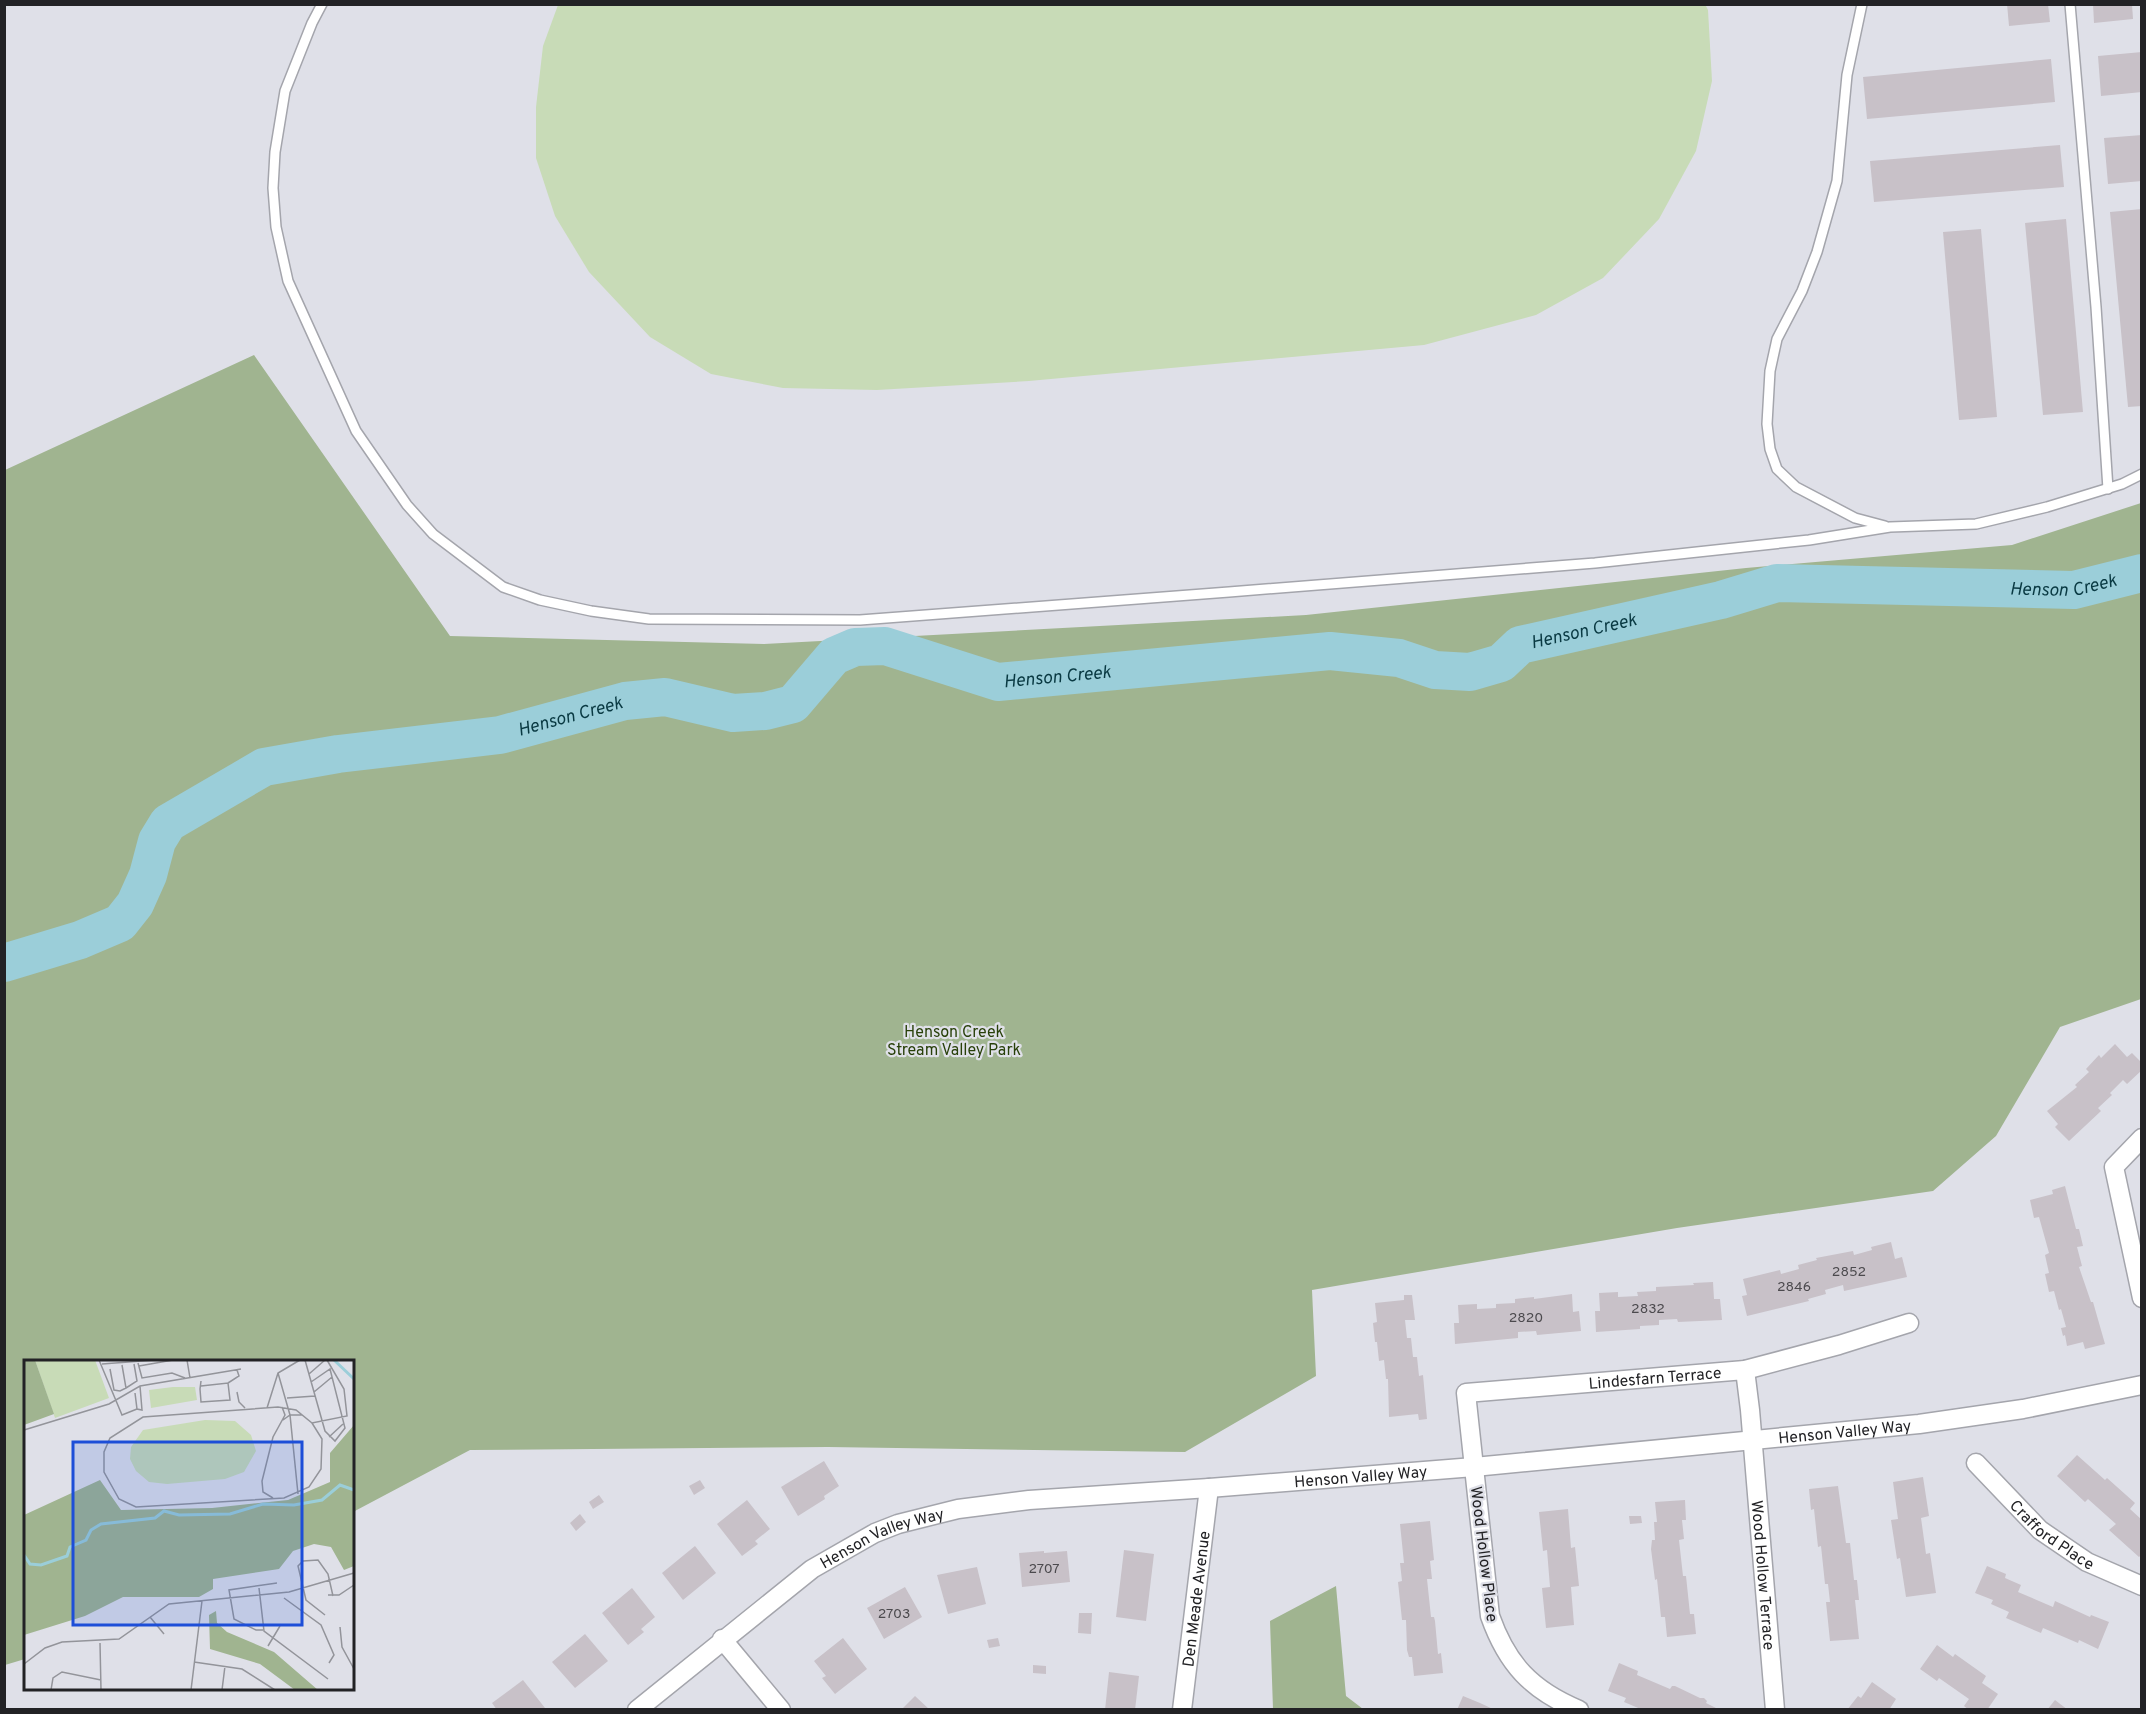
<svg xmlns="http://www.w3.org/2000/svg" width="2146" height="1714" font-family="Overpass,sans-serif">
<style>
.green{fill:#c8dbb7}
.forest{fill:#a0b490}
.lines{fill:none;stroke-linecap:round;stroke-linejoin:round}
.river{stroke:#9bced9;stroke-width:38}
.building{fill:#c8c1c8}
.service-casing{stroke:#a4a5ac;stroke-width:12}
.minor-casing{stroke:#a4a5ac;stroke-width:21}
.service{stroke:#fff;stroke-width:9}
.minor{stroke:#fff;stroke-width:18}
.labels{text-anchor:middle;stroke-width:4.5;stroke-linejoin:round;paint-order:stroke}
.number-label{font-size:14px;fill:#4c4a4e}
.park-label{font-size:16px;fill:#284009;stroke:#dfe0e8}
.street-label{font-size:16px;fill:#222225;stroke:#dfe0e8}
.water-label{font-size:18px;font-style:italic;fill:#093942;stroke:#dfe0e8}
.inset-river{fill:none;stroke:#9bced9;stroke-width:3}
.inset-road{fill:none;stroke:#93949a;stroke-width:1.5}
.view{fill:#1d4ed8;fill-opacity:0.15;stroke:#1d4ed8;stroke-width:3}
.inset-edge{fill:none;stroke:#222225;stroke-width:3}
</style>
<rect width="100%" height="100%" fill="#dfe0e8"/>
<path class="green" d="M1705 4 1708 10 1712 81 1696 151 1659 219 1603 278 1536 315 1424 345 1029 381 877 390 783 388 711 374 650 337 589 272 555 216 536 158V107L543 46 558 5Z"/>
<g class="forest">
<path d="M254 355 450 636 764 644 1306 615 1746 568 2012 545 2141 503V999L2060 1027 1996 1136 1933 1191 1677 1228 1312 1290 1316 1376 1185 1452 828 1447 470 1450 353 1512 352 1362H26L25 1659 5 1665V470Z"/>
<path d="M1336 1586 1346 1696 1363 1709H1273L1270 1621Z"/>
</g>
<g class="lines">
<path class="river" id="s1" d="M4 963 80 940 120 923 135 904 148 875 157 841 168 823 264 767 338 754 500 735 625 701 665 697 733 713 765 711 793 704 834 656 855 647 885 646 998 682 1330 651 1399 658 1435 670 1470 672 1501 663 1520 645 1721 600 1777 583 2074 590 2142 573"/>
</g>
<g class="building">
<path d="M2007 4H2048L2050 22 2009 26Z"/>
<path d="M2093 4H2132L2133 19 2094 23Z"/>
<path d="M2142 52V92L2101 96 2098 56Z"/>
<path d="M2051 59 2055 102 1867 119 1863 77Z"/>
<path d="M2142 135V181L2108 184 2104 138Z"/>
<path d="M2060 145 2064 187 1874 202 1870 161Z"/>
<path d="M2142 209V406L2128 407 2110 212Z"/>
<path d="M2066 219 2083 412 2043 415 2025 223Z"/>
<path d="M1981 229 1997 417 1959 420 1943 232Z"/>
<path d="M2115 1044 2127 1057 2132 1053 2142 1063V1070L2127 1084 2123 1080 2110 1093 2112 1095 2098 1108 2101 1111 2069 1141 2055 1127 2058 1124 2047 1111 2077 1087 2075 1085 2089 1072 2086 1069 2099 1055 2101 1058Z"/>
<path d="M2065 1186 2076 1229H2079L2083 1246 2077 1247 2082 1266 2079 1267 2091 1302H2093L2105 1344 2085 1349 2083 1342 2067 1346 2065 1335 2063 1336 2061 1328 2066 1327 2061 1309 2059 1310 2054 1291 2049 1292 2045 1274 2049 1273 2045 1255 2049 1253 2039 1217 2034 1218 2030 1200 2053 1194 2052 1190Z"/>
<path d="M1891 1242 1895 1259 1902 1257 1907 1277 1844 1291 1843 1285 1825 1290 1826 1294 1808 1299 1809 1301 1747 1316 1742 1296 1747 1295 1743 1279 1780 1270 1781 1274 1799 1269 1798 1265 1817 1260 1816 1258 1853 1251 1854 1255 1872 1250 1871 1247Z"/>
<path d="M1713 1282 1714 1299H1720L1722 1320 1678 1322 1677 1319 1659 1320V1325L1640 1326V1329L1596 1332 1595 1311H1600L1599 1293 1618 1292V1297L1638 1296 1637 1292 1656 1291V1287L1694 1285 1693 1283Z"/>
<path d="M1572 1294 1573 1312 1579 1311 1581 1331 1537 1335 1536 1331 1518 1332V1338L1455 1344 1454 1323H1459L1458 1305 1477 1304V1309L1496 1308V1304L1515 1303V1299L1534 1297V1299Z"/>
<path d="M1404 1295H1412L1415 1320H1405L1407 1338H1411L1413 1357H1417L1419 1376 1423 1375 1427 1419 1419 1420 1418 1414 1389 1417 1388 1379H1386L1384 1360 1379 1361 1377 1342H1375L1373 1323 1377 1322 1375 1303 1404 1300Z"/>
<path d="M2077 1455 2105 1480 2107 1478 2135 1503 2130 1509 2142 1520V1554L2139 1557 2109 1530 2116 1524 2088 1499 2085 1502 2057 1476Z"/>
<path d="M824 1461 839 1486 824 1496 825 1499 798 1516 781 1487Z"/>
<path d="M1923 1477 1929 1516 1921 1518 1926 1554 1930 1553 1936 1593 1906 1597 1900 1558 1897 1559 1891 1520 1898 1519 1893 1482Z"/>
<path d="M700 1480 705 1488 694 1495 689 1486Z"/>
<path d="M1838 1486 1846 1543H1850L1854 1580H1857L1859 1600H1855L1859 1639 1830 1641 1826 1602H1830L1828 1584H1825L1821 1546 1818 1547 1814 1509 1811 1510 1809 1489Z"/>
<path d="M599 1495 604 1502 593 1509 589 1502Z"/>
<path d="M747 1500 770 1529 755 1541 758 1544 742 1556 717 1524Z"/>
<path d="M1685 1500 1686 1520H1682L1684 1539 1679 1540 1683 1576H1686L1690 1614H1694L1696 1634 1667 1637 1665 1617H1661L1657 1579 1655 1580 1651 1549 1652 1540H1655L1654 1522H1657L1655 1502Z"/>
<path d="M1568 1509 1571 1548 1575 1547 1579 1586 1571 1587 1574 1625 1546 1628 1542 1588 1550 1587 1547 1550 1543 1551 1539 1512Z"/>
<path d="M580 1514 586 1522 576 1531 570 1523Z"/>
<path d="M1629 1516H1641L1642 1523 1630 1524Z"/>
<path d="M1430 1521 1434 1560 1430 1561 1432 1579H1427L1431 1617H1434L1435 1621 1438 1654 1441 1653 1443 1673 1414 1676 1412 1657H1409L1407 1650 1406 1620H1402L1398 1582 1402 1581 1400 1563H1404L1400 1524Z"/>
<path d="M695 1546 716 1573 683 1600 662 1573Z"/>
<path d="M1124 1550 1154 1554 1146 1621 1116 1617Z"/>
<path d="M1044 1551V1553L1067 1551 1070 1582 1022 1587 1019 1553Z"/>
<path d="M1987 1566 2006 1574 2005 1578 2021 1585 2018 1592 2053 1607 2055 1601 2090 1617 2091 1615 2109 1622 2098 1649 2079 1640 2078 1643 2043 1628 2041 1633 2006 1618 2009 1612 1991 1604 1993 1600 1975 1593Z"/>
<path d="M977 1567 986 1604 948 1614 937 1575Z"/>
<path d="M905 1587 922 1617 884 1639 867 1608Z"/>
<path d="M632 1588 655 1617 641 1629 644 1632 628 1645 602 1613Z"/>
<path d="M1079 1613H1092L1091 1634 1078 1633Z"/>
<path d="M585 1634 608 1661 575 1688 552 1662Z"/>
<path d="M843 1638 867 1669 835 1694 822 1678 826 1676 814 1661Z"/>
<path d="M998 1638 1000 1646 989 1648 987 1640Z"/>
<path d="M1937 1645 1953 1657 1955 1654 1986 1676 1982 1683 1998 1694 1987 1710H1969L1964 1706 1969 1699 1939 1678 1937 1681 1920 1669Z"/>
<path d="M1619 1663 1638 1671 1637 1675 1670 1689 1672 1686H1675L1700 1698H1704L1707 1701 1706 1703 1720 1710H1643L1624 1702 1626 1698 1608 1691Z"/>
<path d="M1033 1665 1046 1666V1674L1033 1673Z"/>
<path d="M1109 1672 1139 1676 1135 1710H1105Z"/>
<path d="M523 1680 545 1708 497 1710 492 1703Z"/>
<path d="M1872 1682 1896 1699 1889 1710H1847L1858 1696 1861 1698Z"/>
<path d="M915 1696 930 1710H901Z"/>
<path d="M1463 1696 1480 1703 1495 1710H1457Z"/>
<path d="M2055 1700 2068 1710H2047Z"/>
</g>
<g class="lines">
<g class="service-casing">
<g id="service">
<path d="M322 4 312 23 285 91 275 152 273 188 276 227 288 281 356 431 407 505 433 534 503 587 540 600 591 611 649 619 860 620 1229 592 1595 563 1809 540 1890 527 1976 524 2047 507 2122 484 2142 474"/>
<path d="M1862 4 1847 75 1837 181 1817 252 1802 291 1777 339 1770 371 1767 424 1770 449 1777 469 1796 487 1855 518 1885 526"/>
<path d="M2070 4 2096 307 2108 489"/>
</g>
</g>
<g class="minor-casing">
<g id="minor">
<path d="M2142 1138 2114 1167 2142 1298"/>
<path id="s2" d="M1745 1370 1750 1410 1775 1710"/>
<path id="s3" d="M1976 1463 2040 1530 2087 1562 2142 1586"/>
<path d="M722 1639 781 1710"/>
<path id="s4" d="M637 1710 812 1569 875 1533 898 1524 958 1509 1029 1500 1209 1488 1474 1467 1919 1424 2023 1409 2142 1385"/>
<path id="s5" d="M1182 1710 1209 1488"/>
<path id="s6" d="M1579 1710C1531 1690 1507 1664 1490 1616L1466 1393 1745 1370 1839 1345 1909 1323"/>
</g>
</g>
<use href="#service" class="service"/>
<use href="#minor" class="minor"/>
</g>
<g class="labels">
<g class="number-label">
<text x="1849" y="1276">2852</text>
<text x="1794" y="1291">2846</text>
<text x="1648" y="1313">2832</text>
<text x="1526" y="1322">2820</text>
<text x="1044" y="1573">2707</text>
<text x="894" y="1618">2703</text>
</g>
<g class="park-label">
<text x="954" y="1037">Henson Creek<tspan x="954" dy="18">Stream Valley Park</tspan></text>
</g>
<g class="street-label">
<text dy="6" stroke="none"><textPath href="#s6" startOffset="548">Lindesfarn Terrace</textPath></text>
<text dy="6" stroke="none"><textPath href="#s4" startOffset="1274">Henson Valley Way</textPath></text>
<text dy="6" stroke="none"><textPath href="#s4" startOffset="788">Henson Valley Way</textPath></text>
<text dy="6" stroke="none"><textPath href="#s3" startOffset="105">Crafford Place</textPath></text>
<text dy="6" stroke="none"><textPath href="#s4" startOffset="302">Henson Valley Way</textPath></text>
<text transform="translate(1485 1554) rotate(83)" y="6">Wood Hollow Place</text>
<text dy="6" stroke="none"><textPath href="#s2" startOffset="206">Wood Hollow Terrace</textPath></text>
<text dy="6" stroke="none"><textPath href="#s5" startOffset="112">Den Meade Avenue</textPath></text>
</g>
<g class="water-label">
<text dy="6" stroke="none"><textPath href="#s1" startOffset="2205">Henson Creek</textPath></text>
<text dy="6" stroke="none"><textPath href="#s1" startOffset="1719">Henson Creek</textPath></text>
<text dy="6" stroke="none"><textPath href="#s1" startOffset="1179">Henson Creek</textPath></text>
<text dy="6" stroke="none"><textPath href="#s1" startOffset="657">Henson Creek</textPath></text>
</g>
</g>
<g transform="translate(24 1360)">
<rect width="330" height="330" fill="#dfe0e8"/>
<path d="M11 0H71L85 38 31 58ZM149 27H171L173 40 127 48 125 30ZM181 60 211 61 227 75 232 91 220 112 201 119 143 124 125 122 112 111 106 99 107 87 119 70Z" fill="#c8dbb7"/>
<path d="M0 0H11L30 54 0 65ZM330 65V206L320 210 307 187 290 184 269 191 255 209 189 219V229L175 237H99L61 256 0 275V155L76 120 97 150 188 148 264 140 306 122V93ZM192 251 193 263 203 272 250 292 294 330H271L236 304 186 289 185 255Z" fill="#a0b490"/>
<path class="inset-river" d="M310 0 330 19M0 195 6 204 17 205 43 196 46 187 62 180 67 170 77 164 131 158 140 151 155 155 206 154 239 144 270 145 298 140 316 125 330 130"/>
<path class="inset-road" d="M75 0 98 55 113 49M163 0 166 18M281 0 301 71 311 81 321 68 306 9 287 22M114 3 118 18 148 13 161 18M78 4 131 0M115 6 149 0M86 9 90 30 96 31 102 28 98 5M254 13 266 55 274 134M285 14 301 0M204 23 215 16 213 10M177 26 204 23 206 40 177 42 176 29 177 21M102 28 113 21 110 4M213 32 215 42 221 48M290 32 308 17M111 33 113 49 118 50 116 26M263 38 291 36M243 48 254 13 276 0M259 60 266 55H278M288 63 298 79 297 109 285 127 260 138 112 147 95 139 80 112V92L86 78 119 57 254 47 272 50 288 63 323 56 320 29 303 0M0 70 85 44 116 26 217 9M305 77 319 64M249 138 239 132 238 121 249 77 261 55 258 47M235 228 240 271 304 319M304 235H315L330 225M260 238 297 265 310 295 305 303M301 255 282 240 274 206 279 201 294 200 304 214 309 236M126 257 140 274M316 267 318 287 330 309M239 270H232L210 259 205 230 253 223M76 283 77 330M244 286 256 266M170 302 218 309 251 330M0 304 21 288 38 282 95 279 145 244 265 232 330 213M27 330 29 318 38 312 77 320M167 330 178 241M198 330 201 306"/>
<path class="view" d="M49 82H278V265H49Z"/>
<rect width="330" height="330" class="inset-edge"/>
</g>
<rect width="2146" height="1714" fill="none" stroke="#222225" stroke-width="12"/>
</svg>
